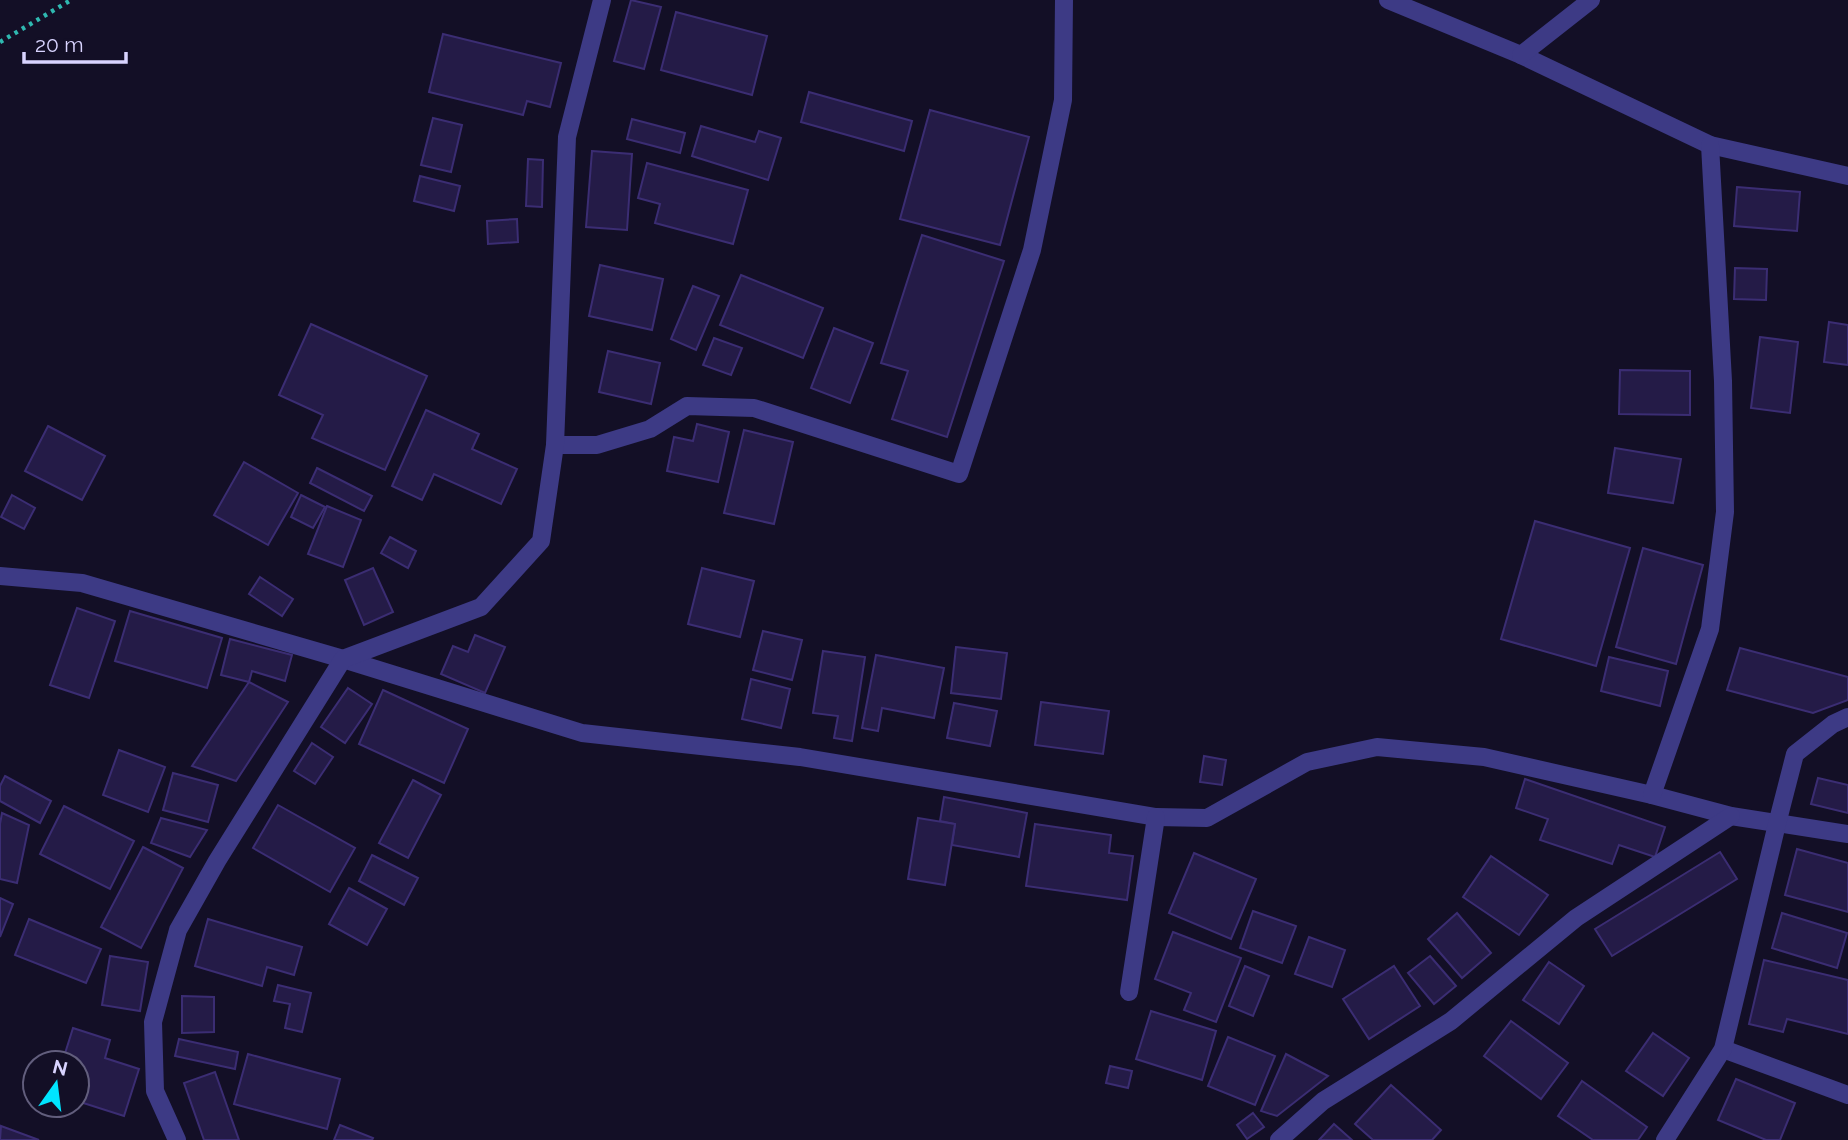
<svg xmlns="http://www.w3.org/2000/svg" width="1848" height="1140" font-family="Raleway,sans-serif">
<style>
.building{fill:#241b47;stroke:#3b2d73;stroke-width:2}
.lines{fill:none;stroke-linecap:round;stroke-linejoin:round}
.path{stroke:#2fb8b0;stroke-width:4.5;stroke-dasharray:3.5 5;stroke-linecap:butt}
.minor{stroke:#3d3a85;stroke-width:18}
</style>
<rect width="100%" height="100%" fill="#130f26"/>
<g class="building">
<path d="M631 0 661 7 644 69 614 61Z"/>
<path d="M676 12 767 36 752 95 661 70Z"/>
<path d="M443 34 561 63 550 107 527 101 523 115 429 92Z"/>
<path d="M809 92 912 121 904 151 801 122Z"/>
<path d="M930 110 1029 137 1000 245 900 219Z"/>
<path d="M433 118 462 125 451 172 421 165Z"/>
<path d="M632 119 685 133 680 153 627 139Z"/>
<path d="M701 126 755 142 759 131 781 138 768 180 692 156Z"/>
<path d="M592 151 632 154 627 230 586 227Z"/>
<path d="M528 159 543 160 542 207 526 206Z"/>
<path d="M647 163 748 190 733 244 655 223 660 204 638 198Z"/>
<path d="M420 176 460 186 454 211 414 201Z"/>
<path d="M1737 187 1800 192 1797 231 1734 226Z"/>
<path d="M517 219 518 242 488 244 487 221Z"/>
<path d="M922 235 1004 261 947 437 892 419 908 371 881 363Z"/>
<path d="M600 265 663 279 652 330 589 316Z"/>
<path d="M1735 268 1767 269 1766 300 1734 299Z"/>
<path d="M741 275 823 308 803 358 720 325Z"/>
<path d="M693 286 719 296 696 350 671 339Z"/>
<path d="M1829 322 1848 325V365L1824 362Z"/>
<path d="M311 324 427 376 385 470 312 438 323 415 279 395Z"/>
<path d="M834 328 873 343 850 403 811 388Z"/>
<path d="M1760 337 1798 342 1790 413 1751 408Z"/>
<path d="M714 338 742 348 731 375 703 365Z"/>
<path d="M608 351 660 363 651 404 599 392Z"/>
<path d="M1620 370 1690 371V415L1619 414Z"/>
<path d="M426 410 479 434 472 449 517 469 501 504 434 474 422 500 392 486Z"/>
<path d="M697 424 729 432 718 482 667 471 674 437 693 441Z"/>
<path d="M48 426 105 456 82 500 25 471Z"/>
<path d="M744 430 793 442 774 524 724 513Z"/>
<path d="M1615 448 1681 459 1673 503 1608 493Z"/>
<path d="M244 462 298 493 268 545 214 515Z"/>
<path d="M317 468 372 496 364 511 310 483Z"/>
<path d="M12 495 35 508 24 529 1 517Z"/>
<path d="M301 495 325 507 313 528 291 517Z"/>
<path d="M327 506 361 520 343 567 308 554Z"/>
<path d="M1535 521 1630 548 1596 666 1501 639Z"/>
<path d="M390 537 416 551 408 568 381 553Z"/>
<path d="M1643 548 1703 565 1676 664 1616 647Z"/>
<path d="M373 568 393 612 364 625 345 580Z"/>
<path d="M702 568 754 581 740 637 688 624Z"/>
<path d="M260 577 293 599 282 616 249 594Z"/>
<path d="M77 608 115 621 89 698 50 685Z"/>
<path d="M130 611 222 638 207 688 115 661Z"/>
<path d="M763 631 802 640 792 680 753 670Z"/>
<path d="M475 635 505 647 485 693 441 674 453 646 468 652Z"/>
<path d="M230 639 292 655 285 681 252 671 249 682 221 675Z"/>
<path d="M956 647 1007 653 1001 699 951 693Z"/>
<path d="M1740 648 1848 677V700L1813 713 1727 690Z"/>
<path d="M823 651 865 657 852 741 834 738 838 716 813 713Z"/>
<path d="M876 655 944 668 934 718 882 708 878 731 862 728Z"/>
<path d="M1609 657 1668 671 1660 706 1601 691Z"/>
<path d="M751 679 790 689 781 728 742 719Z"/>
<path d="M249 682 288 702 236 781 192 766Z"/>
<path d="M348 688 372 704 345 743 321 727Z"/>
<path d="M383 690 468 729 444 783 359 744Z"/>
<path d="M1041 702 1109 711 1103 754 1035 745Z"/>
<path d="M954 703 997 711 990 746 947 738Z"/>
<path d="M312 743 333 757 315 784 294 771Z"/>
<path d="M119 750 165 767 148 812 103 795Z"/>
<path d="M1204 756 1226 760 1222 785 1200 782Z"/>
<path d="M173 773 218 785 208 822 163 810Z"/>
<path d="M5 776 51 801 40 823 0 801V786Z"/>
<path d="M1818 778 1848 785V813L1811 804Z"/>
<path d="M1525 779 1665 827 1655 857 1619 845 1612 864 1540 840 1548 819 1516 808Z"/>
<path d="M413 780 441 795 408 858 379 843Z"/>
<path d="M944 797 1027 813 1019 857 952 845 955 824 940 821Z"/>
<path d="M278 805 355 848 330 892 253 848Z"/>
<path d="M64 806 134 841 110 889 40 854Z"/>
<path d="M2 813 29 825 17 883 0 879V824Z"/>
<path d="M161 818 207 830 190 857 151 843Z"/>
<path d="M918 818 955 824 945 885 908 879Z"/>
<path d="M1035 824 1111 835 1109 853 1133 856 1127 900 1026 886Z"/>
<path d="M143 847 183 868 141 948 101 927Z"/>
<path d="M1797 849 1848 863V912L1785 895Z"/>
<path d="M1720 852 1737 879 1612 956 1595 929Z"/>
<path d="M1194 853 1256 879 1231 939 1169 913Z"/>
<path d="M372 855 418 878 404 905 359 881Z"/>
<path d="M1491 856 1548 895 1519 935 1463 897Z"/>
<path d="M349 888 387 909 367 945 329 924Z"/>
<path d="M0 898 13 904 0 937Z"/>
<path d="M1253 911 1296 926 1282 963 1240 948Z"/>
<path d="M1457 913 1491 953 1462 978 1428 939Z"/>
<path d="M1782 913 1847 933 1837 968 1772 948Z"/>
<path d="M29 919 101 949 86 983 15 955Z"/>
<path d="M208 919 302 947 294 975 267 967 262 986 195 966Z"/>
<path d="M1173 932 1241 958 1216 1022 1184 1010 1191 993 1155 979Z"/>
<path d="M1309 937 1345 950 1332 987 1295 974Z"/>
<path d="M110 956 148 962 140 1011 102 1005Z"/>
<path d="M1430 956 1456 986 1434 1004 1408 973Z"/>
<path d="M1764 960 1848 980V1034L1787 1019 1783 1032 1749 1024Z"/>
<path d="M1549 962 1584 986 1559 1024 1523 1000Z"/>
<path d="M1245 966 1269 976 1253 1016 1229 1006Z"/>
<path d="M1394 966 1420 1006 1369 1039 1343 999Z"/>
<path d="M278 985 311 993 302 1032 285 1028 290 1004 274 1001Z"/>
<path d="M182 996 214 997V1032L182 1033Z"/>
<path d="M1151 1011 1216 1031 1202 1080 1136 1059Z"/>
<path d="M1511 1021 1568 1063 1541 1099 1484 1056Z"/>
<path d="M73 1028 110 1040 105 1058 139 1069 124 1116 77 1101V1063H62Z"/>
<path d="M1653 1033 1689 1058 1663 1096 1626 1071Z"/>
<path d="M1228 1037 1275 1056 1255 1105 1208 1086Z"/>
<path d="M179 1039 238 1052 235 1069 175 1056Z"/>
<path d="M248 1054 340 1079 327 1129 234 1104Z"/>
<path d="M1286 1054 1328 1076 1277 1116 1261 1111Z"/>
<path d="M1110 1066 1132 1071 1128 1088 1106 1083Z"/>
<path d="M215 1072 239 1140H204L184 1083Z"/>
<path d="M1736 1079 1795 1103 1780 1140H1766L1718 1120Z"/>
<path d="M1582 1081 1647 1127 1638 1140H1593L1558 1116Z"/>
<path d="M1391 1085 1441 1130 1432 1140H1373L1355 1124Z"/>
<path d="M1253 1113 1264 1127 1247 1139 1237 1125Z"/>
<path d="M1334 1124 1352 1140H1319Z"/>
<path d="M340 1125 373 1138 372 1140H334Z"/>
<path d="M1 1126 39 1140H0Z"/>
</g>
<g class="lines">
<path class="path" d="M0 42 71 0"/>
<g class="minor">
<path d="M1388 0 1521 55 1710 145 1848 176"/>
<path d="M1521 55 1591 0"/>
<path d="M555 445H597L650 429 687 406 754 408 959 474 1032 250 1063 100 1064 0"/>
<path d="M0 576 82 583 343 659 582 733 800 757 1156 817 1207 818 1307 762 1377 747 1484 757 1652 795 1731 816 1848 834"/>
<path d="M1652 795 1710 629 1725 512 1723 381 1710 145"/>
<path d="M1129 992 1156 817"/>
<path d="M1723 1049 1848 1095"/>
<path d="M177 1140 155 1091 153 1022 178 930 217 861 343 659 481 607 541 541 555 445 567 137 602 0"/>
<path d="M1279 1140 1323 1101 1451 1021 1576 918 1731 816"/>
<path d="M1665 1140 1723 1049 1777 824 1795 754 1833 724 1848 717"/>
</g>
</g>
<g transform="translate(56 1084) rotate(14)"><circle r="33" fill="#130f26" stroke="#625e7d" stroke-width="2"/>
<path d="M0-5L12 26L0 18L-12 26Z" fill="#00e5ff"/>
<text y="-10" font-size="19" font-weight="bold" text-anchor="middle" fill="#d9d4ff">N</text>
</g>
<path d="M24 52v10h102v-10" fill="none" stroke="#d9d4ff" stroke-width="3.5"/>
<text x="35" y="52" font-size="21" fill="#d9d4ff" stroke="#130f26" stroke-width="5" paint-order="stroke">20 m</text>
</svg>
